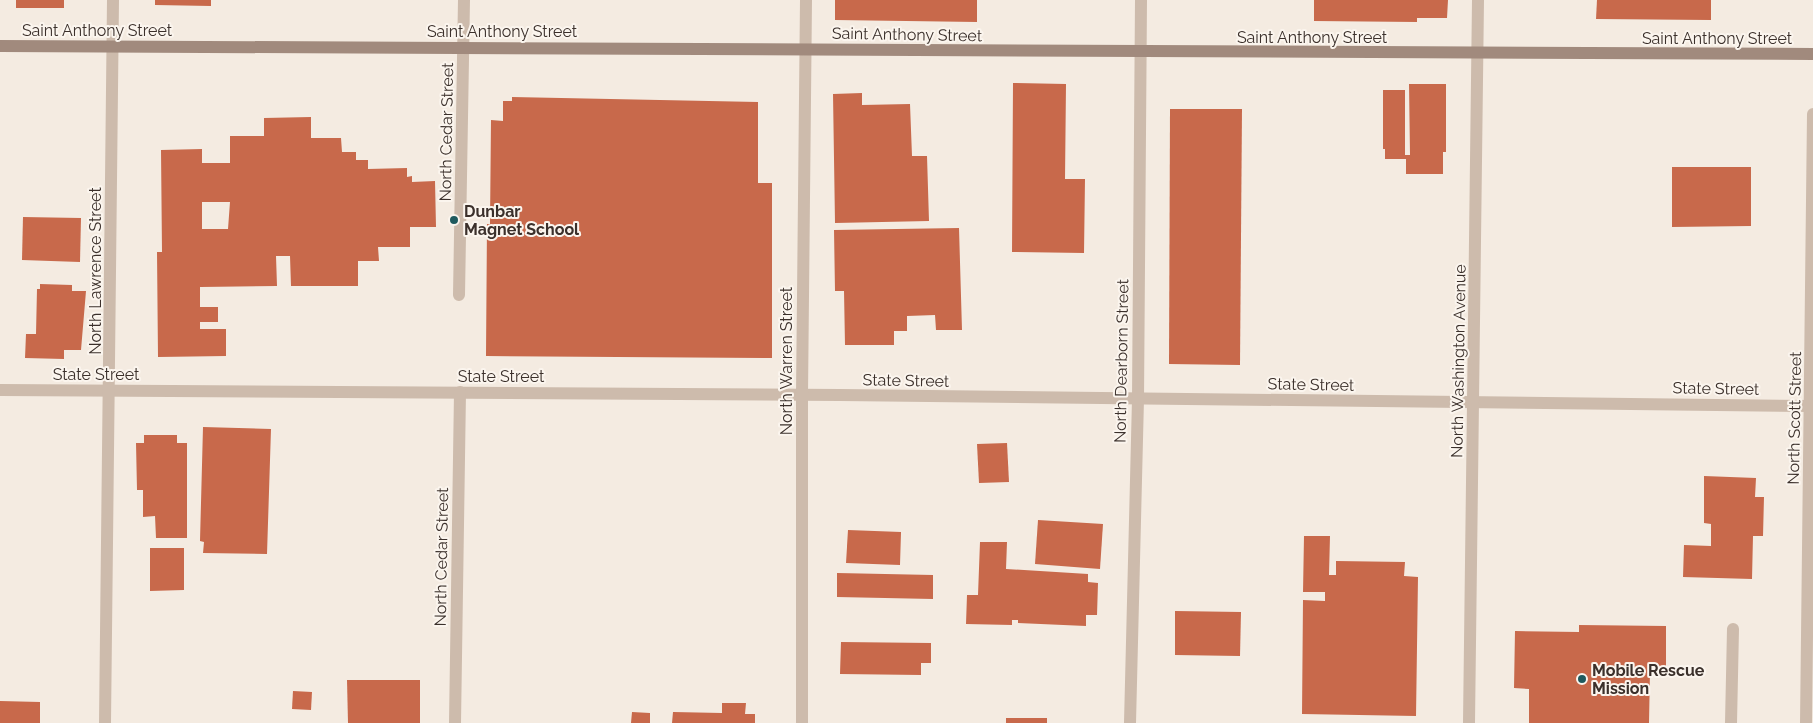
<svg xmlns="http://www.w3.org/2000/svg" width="1813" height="723" font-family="Raleway,sans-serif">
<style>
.building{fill:#c8694b;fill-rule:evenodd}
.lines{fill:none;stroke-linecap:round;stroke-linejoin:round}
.lane{stroke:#cdbbac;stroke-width:12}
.street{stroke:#cdbbac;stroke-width:12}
.secondary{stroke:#a18a7d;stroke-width:12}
.poi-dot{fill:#1f5a5e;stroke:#fbf5ee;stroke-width:2}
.labels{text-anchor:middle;stroke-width:4;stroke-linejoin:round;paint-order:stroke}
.street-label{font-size:16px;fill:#3b302b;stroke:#fbf5ee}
.poi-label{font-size:16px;font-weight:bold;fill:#3b302b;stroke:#fbf5ee;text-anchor:start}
</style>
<rect width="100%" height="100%" fill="#f4ebe1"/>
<g class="building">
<rect x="16" y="0" width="48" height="8"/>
<path d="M155 0H211V6L155 5Z"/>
<path d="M835 0H977V22L835 20Z"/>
<path d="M1314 0H1448L1447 18H1417V22L1314 21Z"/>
<path d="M1597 0H1711V20L1596 19Z"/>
<path d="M1013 83 1066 84 1065 179H1085L1084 253 1012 252Z"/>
<path d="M1409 84H1446V152H1443V174H1406V159H1385V149H1383V90H1405V155H1410Z"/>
<path d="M862 93V105L910 104 912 156H927L929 221 835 223 833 94Z"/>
<path d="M512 97 758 102V183H772V358L486 356 487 224H490L491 120 503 121V101H512Z"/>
<path d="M1170 109H1242L1240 365 1169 364Z"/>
<path d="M311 117V138H341L342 152H356V160H368V169L407 168V177L412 176V182L435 181 436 227H410V247H378L379 261H358V286H291L290 256H276L277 286 200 287V307H218V322H200V329H226V356L158 357 157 252H162L161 150 202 149V163H230V136H264V118ZM202 202H230L228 229H202Z"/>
<path d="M1672 167H1751V226L1672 227Z"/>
<path d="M23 217 81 218 80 262 22 260Z"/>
<path d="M959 228 962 330H936L935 315 907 316V331H894V345H845L844 291H835L834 230Z"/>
<path d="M40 284 72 285V291H86L81 350H64V359L25 358 26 334H36L37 289H40Z"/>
<path d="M203 427 271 429 267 554 203 553 204 542 200 541Z"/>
<path d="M144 435H177V443H187V538H156L155 516 143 517V490H137L136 443H144Z"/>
<path d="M1007 443 1009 482 979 483 977 444Z"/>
<path d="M1704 476 1756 478 1755 497H1764L1763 536H1753L1752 579 1683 577 1684 545 1711 546V524L1704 523Z"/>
<path d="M1038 520 1103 524 1100 569 1035 564Z"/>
<path d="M848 530 901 532 900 565 846 563Z"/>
<path d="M1304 536H1330L1329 575H1336V561L1405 562 1404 576 1418 577 1416 716 1302 714 1303 600 1325 601V592H1303Z"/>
<path d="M980 542H1007L1006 569 1088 574V582L1098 583 1097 615H1086V626L1018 623V620H1012V625L966 624 967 595H978Z"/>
<path d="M150 548H184V590L150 591Z"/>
<path d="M837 573 933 575V599L837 597Z"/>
<path d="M1175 611 1241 612 1240 656 1175 655Z"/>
<path d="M1579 625 1666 626V670H1650L1649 723H1529V689L1514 688 1515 631 1579 632Z"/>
<path d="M841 642 931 643V663H921V675L840 674Z"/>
<path d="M347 680H420V723H348Z"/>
<path d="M293 691 312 692 311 710 292 709Z"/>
<path d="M0 701 40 702V723H0Z"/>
<path d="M722 703H746L745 714H755V723H672L673 712 722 713Z"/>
<path d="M632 712 650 713V723H631Z"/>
<rect x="1006" y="718" width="41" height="5"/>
</g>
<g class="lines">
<path class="lane" d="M1731 723 1733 629"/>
<g class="street">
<path d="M459 295 464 0"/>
<path d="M0 390 840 395 1811 406"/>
<path d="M105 723 113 0"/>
<path d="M455 723 460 392"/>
<path d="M802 723V395L806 0"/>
<path d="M1130 723 1138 399 1141 0"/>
<path d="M1469 723 1478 0"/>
<path d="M1806 723 1813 114"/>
</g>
<path class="secondary" d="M0 46 1813 54"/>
</g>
<g class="poi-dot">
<circle cx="454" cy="220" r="5"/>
<circle cx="1582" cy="679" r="5"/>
</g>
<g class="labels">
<g class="street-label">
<text x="97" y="36">Saint Anthony Street</text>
<text x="502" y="37">Saint Anthony Street</text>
<text transform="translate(907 34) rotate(1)" y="6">Saint Anthony Street</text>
<text x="1312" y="43">Saint Anthony Street</text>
<text x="1717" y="44">Saint Anthony Street</text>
<text transform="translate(446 132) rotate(-89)" y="6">North Cedar Street</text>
<text transform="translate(95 271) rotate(-90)" y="6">North Lawrence Street</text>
<text transform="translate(786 361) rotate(-90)" y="6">North Warren Street</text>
<text transform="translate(1121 361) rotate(-89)" y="6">North Dearborn Street</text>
<text transform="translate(1458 361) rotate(-89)" y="6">North Washington Avenue</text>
<text x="96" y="380">State Street</text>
<text x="501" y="382">State Street</text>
<text transform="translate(906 380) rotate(1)" y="6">State Street</text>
<text transform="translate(1311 384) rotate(1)" y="6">State Street</text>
<text transform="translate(1716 388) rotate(1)" y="6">State Street</text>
<text transform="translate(1794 418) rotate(-89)" y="6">North Scott Street</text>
<text transform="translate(441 557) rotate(-89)" y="6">North Cedar Street</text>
</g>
<g class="poi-label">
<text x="464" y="217">Dunbar<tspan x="464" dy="18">Magnet School</tspan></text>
<text x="1592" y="676">Mobile Rescue<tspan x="1592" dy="18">Mission</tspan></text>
</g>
</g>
</svg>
